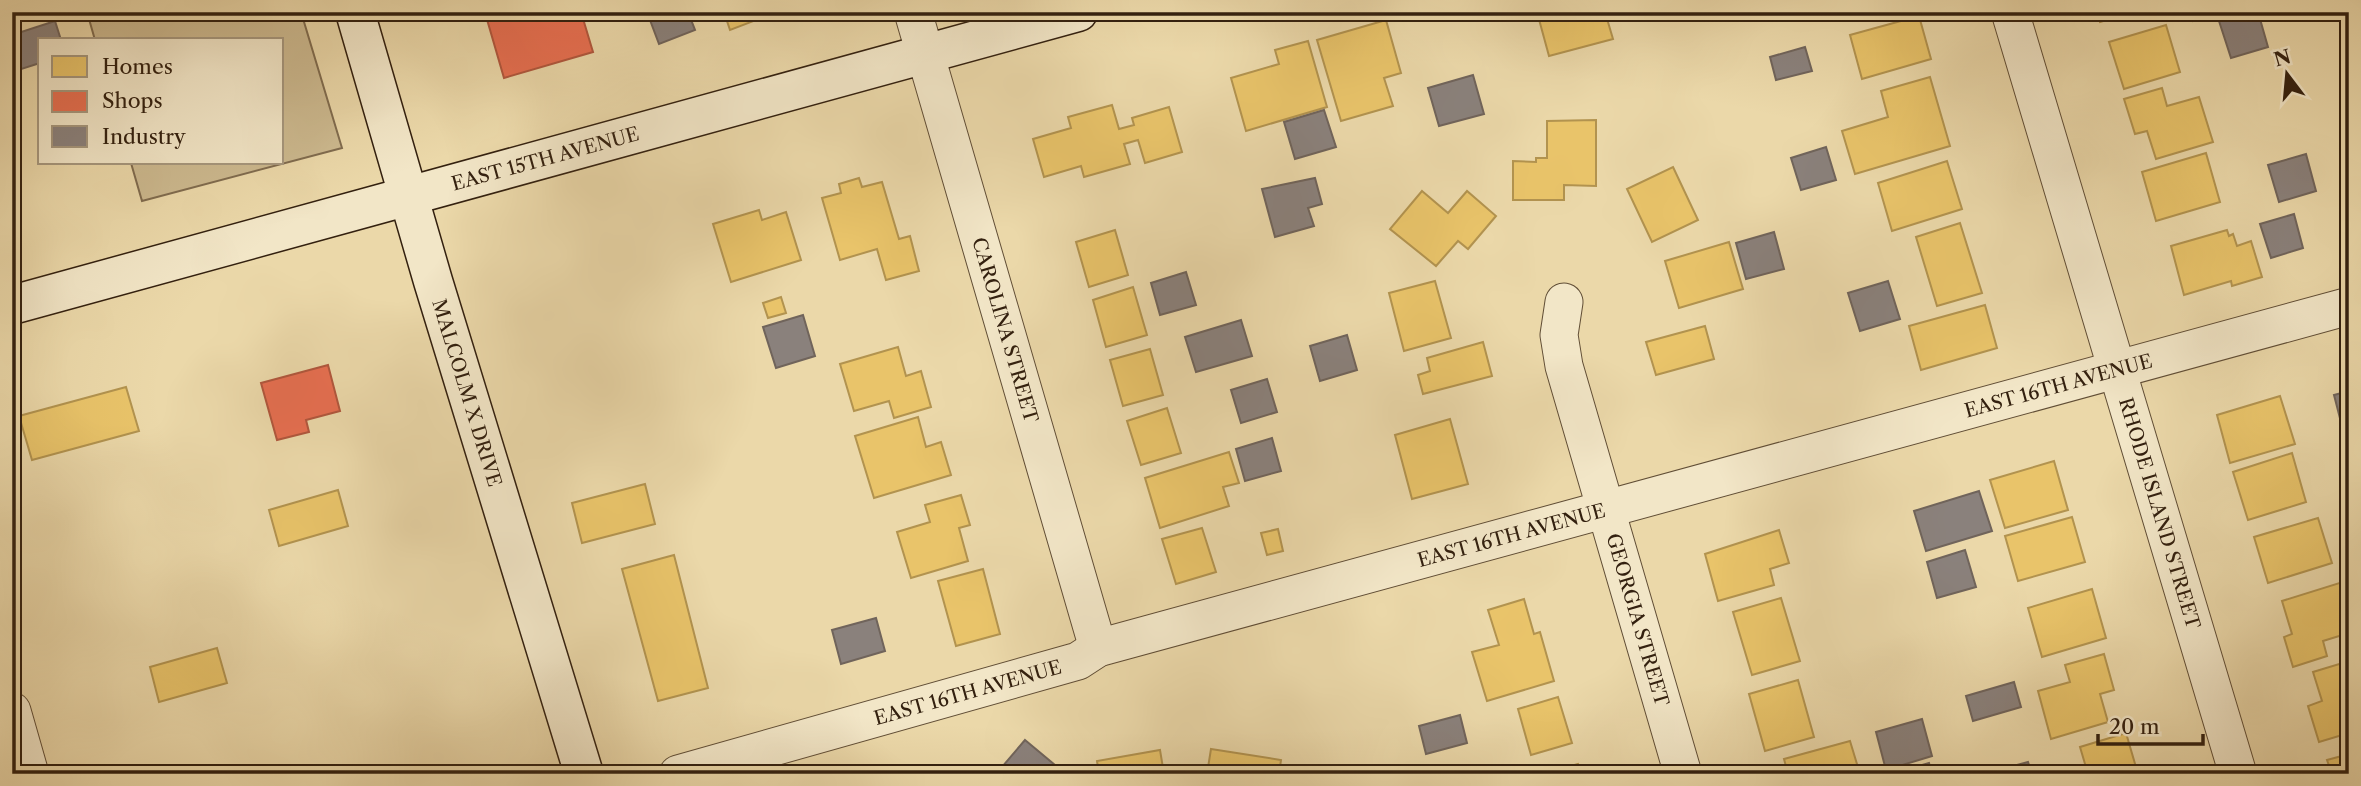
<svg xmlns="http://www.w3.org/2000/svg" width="2361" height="786" font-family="'Libre Caslon Text',serif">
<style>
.green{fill:#ccb98f;stroke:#806c4f;stroke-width:2}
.homes{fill:#e9c46a;stroke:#b2934f;stroke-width:2}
.shops{fill:#e76f51;stroke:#b1573d;stroke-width:2}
.industry{fill:#8a817c;stroke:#70645b;stroke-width:2}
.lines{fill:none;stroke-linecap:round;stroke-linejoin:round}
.street-casing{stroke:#614e36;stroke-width:39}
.secondary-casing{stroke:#33200f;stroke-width:41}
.street{stroke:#f2e6c7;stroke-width:37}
.secondary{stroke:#f2e6c7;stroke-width:38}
.labels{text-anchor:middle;stroke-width:7;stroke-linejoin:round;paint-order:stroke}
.street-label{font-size:19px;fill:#33200f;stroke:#f2e6c7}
</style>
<rect width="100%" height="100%" fill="#ebd8a9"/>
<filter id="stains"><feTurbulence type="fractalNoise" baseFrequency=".00286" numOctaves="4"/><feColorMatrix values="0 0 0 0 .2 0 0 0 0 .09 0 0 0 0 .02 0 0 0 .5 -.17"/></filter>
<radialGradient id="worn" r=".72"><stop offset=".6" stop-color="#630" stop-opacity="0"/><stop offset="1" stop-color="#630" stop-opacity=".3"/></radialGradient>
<path class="green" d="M87 12H301L342 148 142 201 131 163H282V40H95Z"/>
<g class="homes">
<path d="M724 12H777L730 30Z"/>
<path d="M1537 12H1605L1613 39 1549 56Z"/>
<path d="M2096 12H2133L2100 22Z"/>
<path d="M2190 12H2208L2209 17 2193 21Z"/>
<path d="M1919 16 1931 59 1862 79 1850 35Z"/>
<path d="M1386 20 1401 73 1384 78 1393 106 1341 121 1317 40Z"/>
<path d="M2166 25 2180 72 2124 89 2109 42Z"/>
<path d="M1308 41 1327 107 1246 131 1231 78 1279 64 1275 50Z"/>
<path d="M1930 77 1950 146 1855 174 1842 131 1888 117 1881 91Z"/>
<path d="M2162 88 2167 106 2199 97 2213 142 2156 159 2147 131 2135 134 2124 99Z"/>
<path d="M1112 105 1119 129 1134 125 1132 118 1169 107 1182 152 1145 163 1138 140 1124 144 1130 164 1084 177 1081 166 1044 177 1033 139 1071 128 1068 117Z"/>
<path d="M1596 120V186L1564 185V200H1513V161L1536 162V158H1547V121Z"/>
<path d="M2206 153 2220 202 2156 221 2142 172Z"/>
<path d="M1947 161 1962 209 1892 231 1878 183Z"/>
<path d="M1673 167 1698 220 1652 242 1627 189Z"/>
<path d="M859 178 862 187 882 182 899 239 910 236 919 271 886 280 877 249 840 260 822 198 841 193 839 184Z"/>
<path d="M1422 191 1448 213 1467 191 1496 216 1468 249 1458 241 1436 266 1390 229Z"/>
<path d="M759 210 762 220 786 212 801 260 731 282 713 224Z"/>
<path d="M1960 223 1982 293 1937 306 1916 237Z"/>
<path d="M1115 230 1128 275 1089 287 1076 242Z"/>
<path d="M2227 230 2229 236 2233 234 2237 246 2251 241 2262 277 2232 286 2231 281 2184 295 2171 246Z"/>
<path d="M1729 242 1743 289 1679 308 1665 261Z"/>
<path d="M1435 281 1451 338 1404 351 1389 293Z"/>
<path d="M1133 287 1147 335 1106 347 1093 300Z"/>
<path d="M781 297 786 313 768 318 763 303Z"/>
<path d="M1985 305 1997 348 1921 370 1909 326Z"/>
<path d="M1705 326 1714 359 1656 375 1646 342Z"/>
<path d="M1483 342 1492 376 1423 394 1418 375 1430 371 1427 358Z"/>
<path d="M898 347 906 376 921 371 931 407 894 418 889 401 854 411 840 364Z"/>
<path d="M1150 349 1163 395 1123 406 1110 360Z"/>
<path d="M126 387 139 431 32 460 19 416Z"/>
<path d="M2280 396 2295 444 2230 463 2217 415Z"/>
<path d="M1167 408 1181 453 1141 465 1127 421Z"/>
<path d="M918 417 926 447 941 442 951 475 874 498 855 436Z"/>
<path d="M1450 419 1468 484 1412 499 1395 435Z"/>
<path d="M1229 452 1239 483 1223 487 1229 506 1160 528 1145 478Z"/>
<path d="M2292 453 2306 502 2248 520 2233 472Z"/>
<path d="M2054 461 2068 510 2005 528 1990 480Z"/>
<path d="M645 484 655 524 582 543 572 503Z"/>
<path d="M338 490 348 526 279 546 269 510Z"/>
<path d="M961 495 970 525 959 528 968 561 911 578 897 532 930 522 925 505Z"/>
<path d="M2072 517 2085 562 2018 581 2005 536Z"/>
<path d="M2318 518 2332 563 2268 583 2254 537Z"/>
<path d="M1202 528 1216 572 1176 584 1162 539Z"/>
<path d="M1278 529 1283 551 1267 555 1261 533Z"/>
<path d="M1779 530 1789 563 1770 569 1774 585 1718 601 1705 554Z"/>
<path d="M674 555 708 688 658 701 622 569Z"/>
<path d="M983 569 1000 634 956 646 938 581Z"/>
<path d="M2349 580V633L2323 641 2327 656 2293 667 2284 637 2292 634 2282 601Z"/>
<path d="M2092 589 2106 638 2042 657 2028 608Z"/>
<path d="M1781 598 1800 661 1752 675 1733 612Z"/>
<path d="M1524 599 1534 634 1540 632 1554 681 1487 701 1472 652 1499 645 1488 610Z"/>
<path d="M217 648 227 683 159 702 150 667Z"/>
<path d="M2104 654 2114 690 2100 694 2108 722 2051 739 2038 691 2070 682 2065 665Z"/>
<path d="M2349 661V733L2319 742 2308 706 2322 701 2313 672Z"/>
<path d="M1798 680 1814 737 1765 751 1749 694Z"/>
<path d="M1558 697 1572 743 1531 755 1518 709Z"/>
<path d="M2126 733 2138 774H2088L2080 747Z"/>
<path d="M1850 741 1860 774H1788L1784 759Z"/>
<path d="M1211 749 1281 760 1279 774H1207Z"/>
<path d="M1160 750 1164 774H1099L1097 761Z"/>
<path d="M2349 754V774H2332L2327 760Z"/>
<path d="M1578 764 1581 774H1542Z"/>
</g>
<g class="shops">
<path d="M475 12H581L593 52 504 78 486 16 477 19Z"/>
<path d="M328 365 340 411 306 420 309 432 277 440 261 383Z"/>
</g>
<g class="industry">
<path d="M647 12H688L695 30 659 44Z"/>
<path d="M2248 12H2258L2268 47 2231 58 2219 21Z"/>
<path d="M55 21 61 40H40V63L12 72V35Z"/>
<path d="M1805 47 1812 71 1776 80 1770 57Z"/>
<path d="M1473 75 1484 114 1439 126 1428 88Z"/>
<path d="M1324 110 1336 147 1295 159 1284 122Z"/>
<path d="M1826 147 1836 180 1801 190 1791 158Z"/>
<path d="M2306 154 2316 191 2279 202 2268 165Z"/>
<path d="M1315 178 1322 204 1308 208 1314 226 1275 237 1262 189Z"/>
<path d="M2294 214 2303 248 2271 258 2260 224Z"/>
<path d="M1774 232 1784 269 1746 279 1736 243Z"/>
<path d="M1186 272 1196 305 1160 315 1151 283Z"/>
<path d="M1888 281 1900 319 1860 331 1848 293Z"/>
<path d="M803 315 815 356 776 368 763 327Z"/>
<path d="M1241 320 1252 356 1196 372 1185 337Z"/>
<path d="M1347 335 1357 370 1320 381 1310 346Z"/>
<path d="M1267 379 1277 412 1241 423 1231 390Z"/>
<path d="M2349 391V428L2343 430 2334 395Z"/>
<path d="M1272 438 1281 471 1245 481 1236 449Z"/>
<path d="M1979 491 1992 531 1926 551 1914 511Z"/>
<path d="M1965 550 1976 587 1937 598 1927 562Z"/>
<path d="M876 618 885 651 841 664 832 630Z"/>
<path d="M2014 682 2021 707 1973 721 1966 696Z"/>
<path d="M1460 715 1467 743 1426 754 1419 726Z"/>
<path d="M1922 719 1932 756 1886 770 1876 732Z"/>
<path d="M1025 740 1055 765 1047 774H1011L1002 767Z"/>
<path d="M2028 762 2032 774H1987V773Z"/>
<path d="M1929 763 1932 774H1891Z"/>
</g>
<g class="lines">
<g class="street-casing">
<g id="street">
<path id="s1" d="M913 12 1098 648"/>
<path id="s2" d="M2010 12 2238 774"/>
<path id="s3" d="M1564 302 1559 335 1564 366 1683 774"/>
<path d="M12 711 30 774"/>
<path id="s4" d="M678 774 1078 661 1098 648 2349 306"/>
</g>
</g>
<g class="secondary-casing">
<g id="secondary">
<path id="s5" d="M355 12 433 281 584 774"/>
<path id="s6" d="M12 305 1078 12"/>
</g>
</g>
<use href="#street" class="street"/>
<use href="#secondary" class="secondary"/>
</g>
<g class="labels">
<g class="street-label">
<text dy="7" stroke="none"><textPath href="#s6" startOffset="553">EAST 15TH AVENUE</textPath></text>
<text dy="7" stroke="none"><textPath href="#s1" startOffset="331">CAROLINA STREET</textPath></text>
<text dy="7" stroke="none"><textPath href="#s4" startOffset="1435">EAST 16TH AVENUE</textPath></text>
<text dy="7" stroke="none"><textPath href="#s5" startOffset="397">MALCOLM X DRIVE</textPath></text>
<text dy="7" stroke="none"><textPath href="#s2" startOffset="523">RHODE ISLAND STREET</textPath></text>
<text dy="7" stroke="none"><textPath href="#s4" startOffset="868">EAST 16TH AVENUE</textPath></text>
<text dy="7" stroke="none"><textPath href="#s3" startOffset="329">GEORGIA STREET</textPath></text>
<text dy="7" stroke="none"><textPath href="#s4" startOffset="301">EAST 16TH AVENUE</textPath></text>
</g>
</g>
<rect width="2361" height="786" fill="none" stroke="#ebd8a9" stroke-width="42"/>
<rect x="14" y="14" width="2333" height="758" fill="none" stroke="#33200f" stroke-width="3.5"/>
<rect x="21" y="21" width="2319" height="744" fill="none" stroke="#33200f" stroke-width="2"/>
<rect x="38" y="38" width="245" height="126" fill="#f2e6c7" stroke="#a6977d" stroke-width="2"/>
<rect x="52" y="56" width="35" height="21" fill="#e9c46a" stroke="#a6977d" stroke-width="2"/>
<text x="102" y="74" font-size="21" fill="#33200f">Homes</text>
<rect x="52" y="91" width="35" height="21" fill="#e76f51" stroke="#a6977d" stroke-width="2"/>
<text x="102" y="108" font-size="21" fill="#33200f">Shops</text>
<rect x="52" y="126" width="35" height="21" fill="#8a817c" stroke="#a6977d" stroke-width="2"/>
<text x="102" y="144" font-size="21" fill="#33200f">Industry</text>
<g transform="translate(2287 74) rotate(344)" stroke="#f2e6c7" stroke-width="5" paint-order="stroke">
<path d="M0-5L12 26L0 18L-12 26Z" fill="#33200f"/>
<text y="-10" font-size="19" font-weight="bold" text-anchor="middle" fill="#33200f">N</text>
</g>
<path d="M2098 734v10h105v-10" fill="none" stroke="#33200f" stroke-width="3.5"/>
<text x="2109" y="734" font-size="21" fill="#33200f" stroke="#f2e6c7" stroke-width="5" paint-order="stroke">20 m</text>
<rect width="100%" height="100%" filter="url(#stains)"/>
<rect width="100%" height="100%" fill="url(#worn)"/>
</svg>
